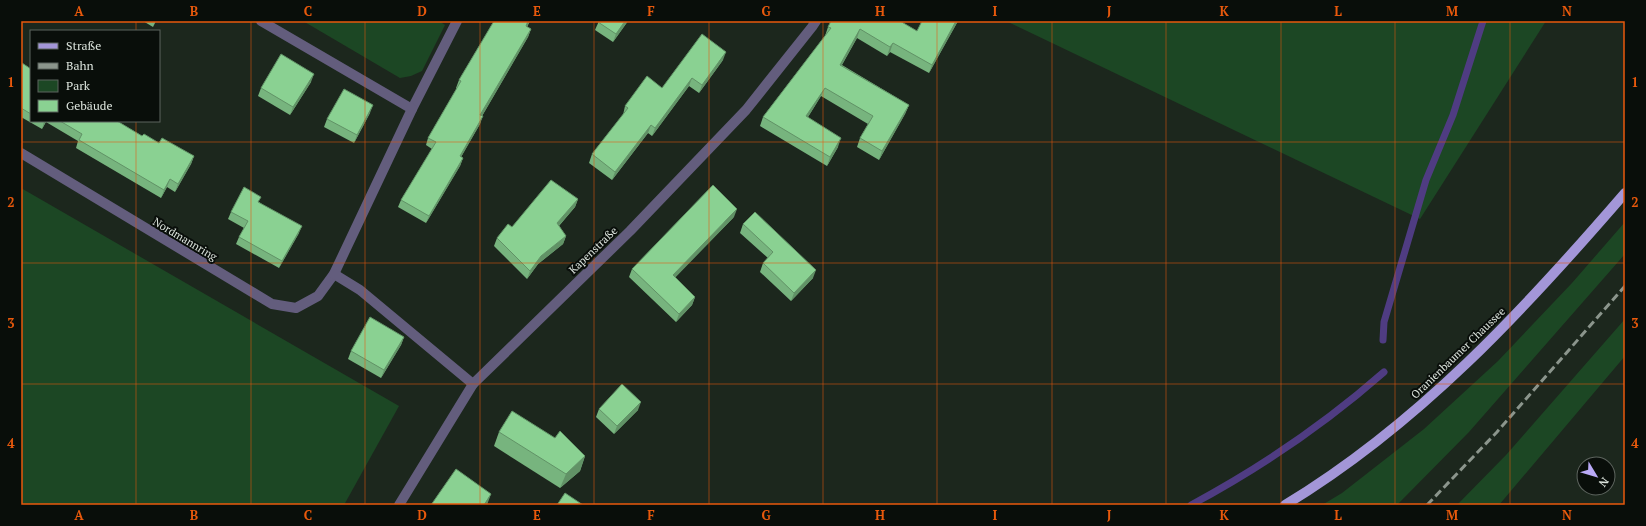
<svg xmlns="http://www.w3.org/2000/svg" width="1646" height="526" font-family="'PT Serif',serif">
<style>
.green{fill:#1c4724}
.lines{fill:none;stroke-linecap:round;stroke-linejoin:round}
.stream{stroke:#4f3c82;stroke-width:7}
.minor{stroke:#635d7d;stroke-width:10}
.primary{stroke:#a396d8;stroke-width:10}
.rail{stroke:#8b958c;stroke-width:3;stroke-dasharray:8 4;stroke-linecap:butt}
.wall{fill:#77b47e}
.shaded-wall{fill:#619266}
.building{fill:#8ad192;stroke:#619266}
.grid{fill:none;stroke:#e8590c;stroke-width:1;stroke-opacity:0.55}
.labels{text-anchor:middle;stroke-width:4;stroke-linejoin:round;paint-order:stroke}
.street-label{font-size:11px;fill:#dce4dd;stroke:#090e0a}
.neatline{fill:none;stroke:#e8590c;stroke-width:1.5}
.grid-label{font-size:13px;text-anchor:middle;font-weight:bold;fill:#e8590c}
</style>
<rect width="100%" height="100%" fill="#1c271d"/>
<g class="green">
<path d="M303 21H439L445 25 422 71 411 76 400 78Z"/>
<path d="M1006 21H1546L1420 219Z"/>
<path d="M21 188 399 406 344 505H21Z"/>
<path d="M1625 222V254L1469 432 1397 505H1322L1342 493 1424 429 1498 361 1572 283Z"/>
<path d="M1625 319V356L1499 505H1457L1506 455Z"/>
</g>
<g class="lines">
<g class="stream">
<path d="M1383 340 1384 322 1426 180 1453 115 1483 21"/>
<path d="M1191 505C1260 468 1326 423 1384 372"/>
</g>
<g class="minor">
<path d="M412 109 457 21"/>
<path d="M21 153 272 304 296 308 318 296 334 274 412 109 261 21"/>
<path d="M334 274 360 290 473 384"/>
<path d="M399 505 473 384 630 231 746 110 812 27 816 21"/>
</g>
<path class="primary" d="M1285 505C1419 424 1524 310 1625 193"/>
<path class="rail" d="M1427 505 1497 432 1625 286"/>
</g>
<g class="wall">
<path d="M143 21H156L153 27Z"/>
<path d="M494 21H530L527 27 531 29 528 37 482 116 480 124 461 157 463 158 460 166 426 223 398 207 401 200 432 149 426 145 428 138 457 88H456L459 80Z"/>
<path d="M599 21H628L613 42 595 30Z"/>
<path d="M958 21 929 73 890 52 887 56 857 38 842 65 909 105 905 114 879 160 857 147 860 138 868 124 821 96 808 117 838 147 827 166 760 126 763 117 825 36 828 27 917 31Z"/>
<path d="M723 60 699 93 689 86 652 136 648 133 612 180 589 163 592 154 623 115 625 106 662 88Z"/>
<path d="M21 65 31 69V121H117L142 136 194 156 191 164 175 192 167 187 161 198 76 148 78 141 46 122 42 129 21 117Z"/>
<path d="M311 82 290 115 258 96 261 88Z"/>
<path d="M370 113 354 143 324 127 327 119Z"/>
<path d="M578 199 575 207 559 226 566 236 563 244 538 264 527 279 494 246 497 238 512 227Z"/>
<path d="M259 202 299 233 279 268 236 244 239 237 244 228 228 219 231 212Z"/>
<path d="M734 217 675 277 695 297 692 305 676 322 629 277 632 269Z"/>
<path d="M743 224 813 278 791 301 760 272 763 263 768 258 740 233Z"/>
<path d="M404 337 401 345 381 378 348 359 351 351Z"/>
<path d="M599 409 638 410 614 434 596 417Z"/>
<path d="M499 432 585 456 580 471 560 488 494 446Z"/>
</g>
<g class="shaded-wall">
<path d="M528 21H530L523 34 526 26Z"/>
<path d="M625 21H628L613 42 616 34Z"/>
<path d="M956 21H958L929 73 932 65Z"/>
<path d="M531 29 528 37 478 123 480 115Z"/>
<path d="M860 29 857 38 837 73 840 65Z"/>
<path d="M893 43 890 52 887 56 890 47Z"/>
<path d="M726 52 723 60 699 93 702 85Z"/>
<path d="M314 74 311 82 290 115 293 107Z"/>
<path d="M692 78 689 86 652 136 655 128Z"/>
<path d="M825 88 821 96 803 125 806 116Z"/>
<path d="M373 105 370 113 354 143 357 135Z"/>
<path d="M909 105 905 114 879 160 882 151Z"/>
<path d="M483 116 480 124 457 164 460 156Z"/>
<path d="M45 121H46L42 129 44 122Z"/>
<path d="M651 125 648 133 612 180 615 172Z"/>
<path d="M841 138 838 147 827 166 830 157Z"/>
<path d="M194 156 191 164 175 192 178 184Z"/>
<path d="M463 158 460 166 426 223 429 216Z"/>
<path d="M170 179 167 187 161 198 164 190Z"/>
<path d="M578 199 575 207 554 231 557 223Z"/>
<path d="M737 209 734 217 670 283 673 275Z"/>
<path d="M302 226 299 233 279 268 282 261Z"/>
<path d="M566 236 563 244 538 264 527 279 530 271 541 256Z"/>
<path d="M816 270 813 278 791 301 794 293Z"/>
<path d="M695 297 692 305 676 322 679 314Z"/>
<path d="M404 337 401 345 381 378 384 370Z"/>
<path d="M641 402 638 410 614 434 617 426Z"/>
<path d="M585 456 580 471 560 488 566 474Z"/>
<path d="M491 494 487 505H484Z"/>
</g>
<g class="building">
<path d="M494 21H528L526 26 531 29 480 115 483 116 460 156 463 158 429 216 401 200 436 142 428 138 461 81 459 80Z"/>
<path d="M599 21H625L616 34 598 22Z"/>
<path d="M831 21H900L917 31 922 21H956L932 65 893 43 890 47 860 29 840 65 909 105 882 151 860 138 873 116 825 88 806 116 841 138 830 157 763 117 831 28 828 27Z"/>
<path d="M702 34 726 52 702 85 692 78 655 128 651 125 615 172 592 154 628 108 625 106 647 76 662 88Z"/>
<path d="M281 54 314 74 293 107 261 88Z"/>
<path d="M22 63 31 69V114L21 108V65Z"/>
<path d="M344 89 373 105 357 135 327 119Z"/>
<path d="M60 121H117L142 136 144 134 159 143 162 138 194 156 178 184 170 179 164 190 79 140 82 134Z"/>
<path d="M551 180 578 199 557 223 566 236 541 256 530 271 497 238 508 224 512 227Z"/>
<path d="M713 185 737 209 673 275 695 297 679 314 632 269Z"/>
<path d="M244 187 261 197 258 202 302 226 282 261 239 237 248 221 231 212Z"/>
<path d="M755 212 816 270 794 293 763 263 773 252 743 224Z"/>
<path d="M370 317 404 337 384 370 351 351Z"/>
<path d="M622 384 641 402 617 426 599 409Z"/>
<path d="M512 411 555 438 560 431 585 456 566 474 499 432Z"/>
<path d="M456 469 491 494 484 505H431Z"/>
<path d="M565 493 583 505H557Z"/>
</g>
<path class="grid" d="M136 21V31M251 21V505M365 21V505M480 21V505M594 21V505M709 21V505M823 21V505M937 21V505M1052 21V505M1166 21V505M1281 21V505M1395 21V505M1510 21V505M136 121V505M21 142H1625M21 263H1625M21 384H1625"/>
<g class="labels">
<g class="street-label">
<text transform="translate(185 239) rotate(31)" y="4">Nordmannring</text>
<text transform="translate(593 250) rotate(-44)" y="4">Kapenstraße</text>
<text transform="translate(1458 353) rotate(-44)" y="4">Oranienbaumer Chaussee</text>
</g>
</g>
<rect width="1646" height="526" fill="none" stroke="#090e0a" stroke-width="44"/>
<rect x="30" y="30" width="130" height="92" fill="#090e0a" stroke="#5d645e"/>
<rect x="38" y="43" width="20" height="6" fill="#a396d8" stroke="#5d645e"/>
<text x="66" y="50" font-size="12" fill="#dce4dd">Straße</text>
<rect x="38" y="63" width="20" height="6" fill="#8b958c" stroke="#5d645e"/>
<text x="66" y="70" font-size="12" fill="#dce4dd">Bahn</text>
<rect x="38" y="80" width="20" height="12" fill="#1c4724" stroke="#5d645e"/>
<text x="66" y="90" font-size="12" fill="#dce4dd">Park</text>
<rect x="38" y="100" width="20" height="12" fill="#8ad192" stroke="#5d645e"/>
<text x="66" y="110" font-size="12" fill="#dce4dd">Gebäude</text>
<g transform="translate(1596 476) rotate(128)"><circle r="19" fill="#090e0a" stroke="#5d645e"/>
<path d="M0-3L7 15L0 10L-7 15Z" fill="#baaaf7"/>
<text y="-6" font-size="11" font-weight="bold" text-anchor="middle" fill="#dce4dd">N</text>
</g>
<rect x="22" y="22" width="1602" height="482" class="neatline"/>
<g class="grid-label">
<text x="79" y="16">A</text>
<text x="194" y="16">B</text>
<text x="308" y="16">C</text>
<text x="422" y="16">D</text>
<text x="537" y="16">E</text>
<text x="651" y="16">F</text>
<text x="766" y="16">G</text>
<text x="880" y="16">H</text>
<text x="995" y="16">I</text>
<text x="1109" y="16">J</text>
<text x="1224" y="16">K</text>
<text x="1338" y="16">L</text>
<text x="1452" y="16">M</text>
<text x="1567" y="16">N</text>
<text x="11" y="87">1</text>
<text x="1635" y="87">1</text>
<text x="11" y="207">2</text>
<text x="1635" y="207">2</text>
<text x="11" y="328">3</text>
<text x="1635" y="328">3</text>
<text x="11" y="448">4</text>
<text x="1635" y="448">4</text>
<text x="79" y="520">A</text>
<text x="194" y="520">B</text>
<text x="308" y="520">C</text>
<text x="422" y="520">D</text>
<text x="537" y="520">E</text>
<text x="651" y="520">F</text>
<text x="766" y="520">G</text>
<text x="880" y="520">H</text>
<text x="995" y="520">I</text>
<text x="1109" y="520">J</text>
<text x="1224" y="520">K</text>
<text x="1338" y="520">L</text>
<text x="1452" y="520">M</text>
<text x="1567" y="520">N</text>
</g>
</svg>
